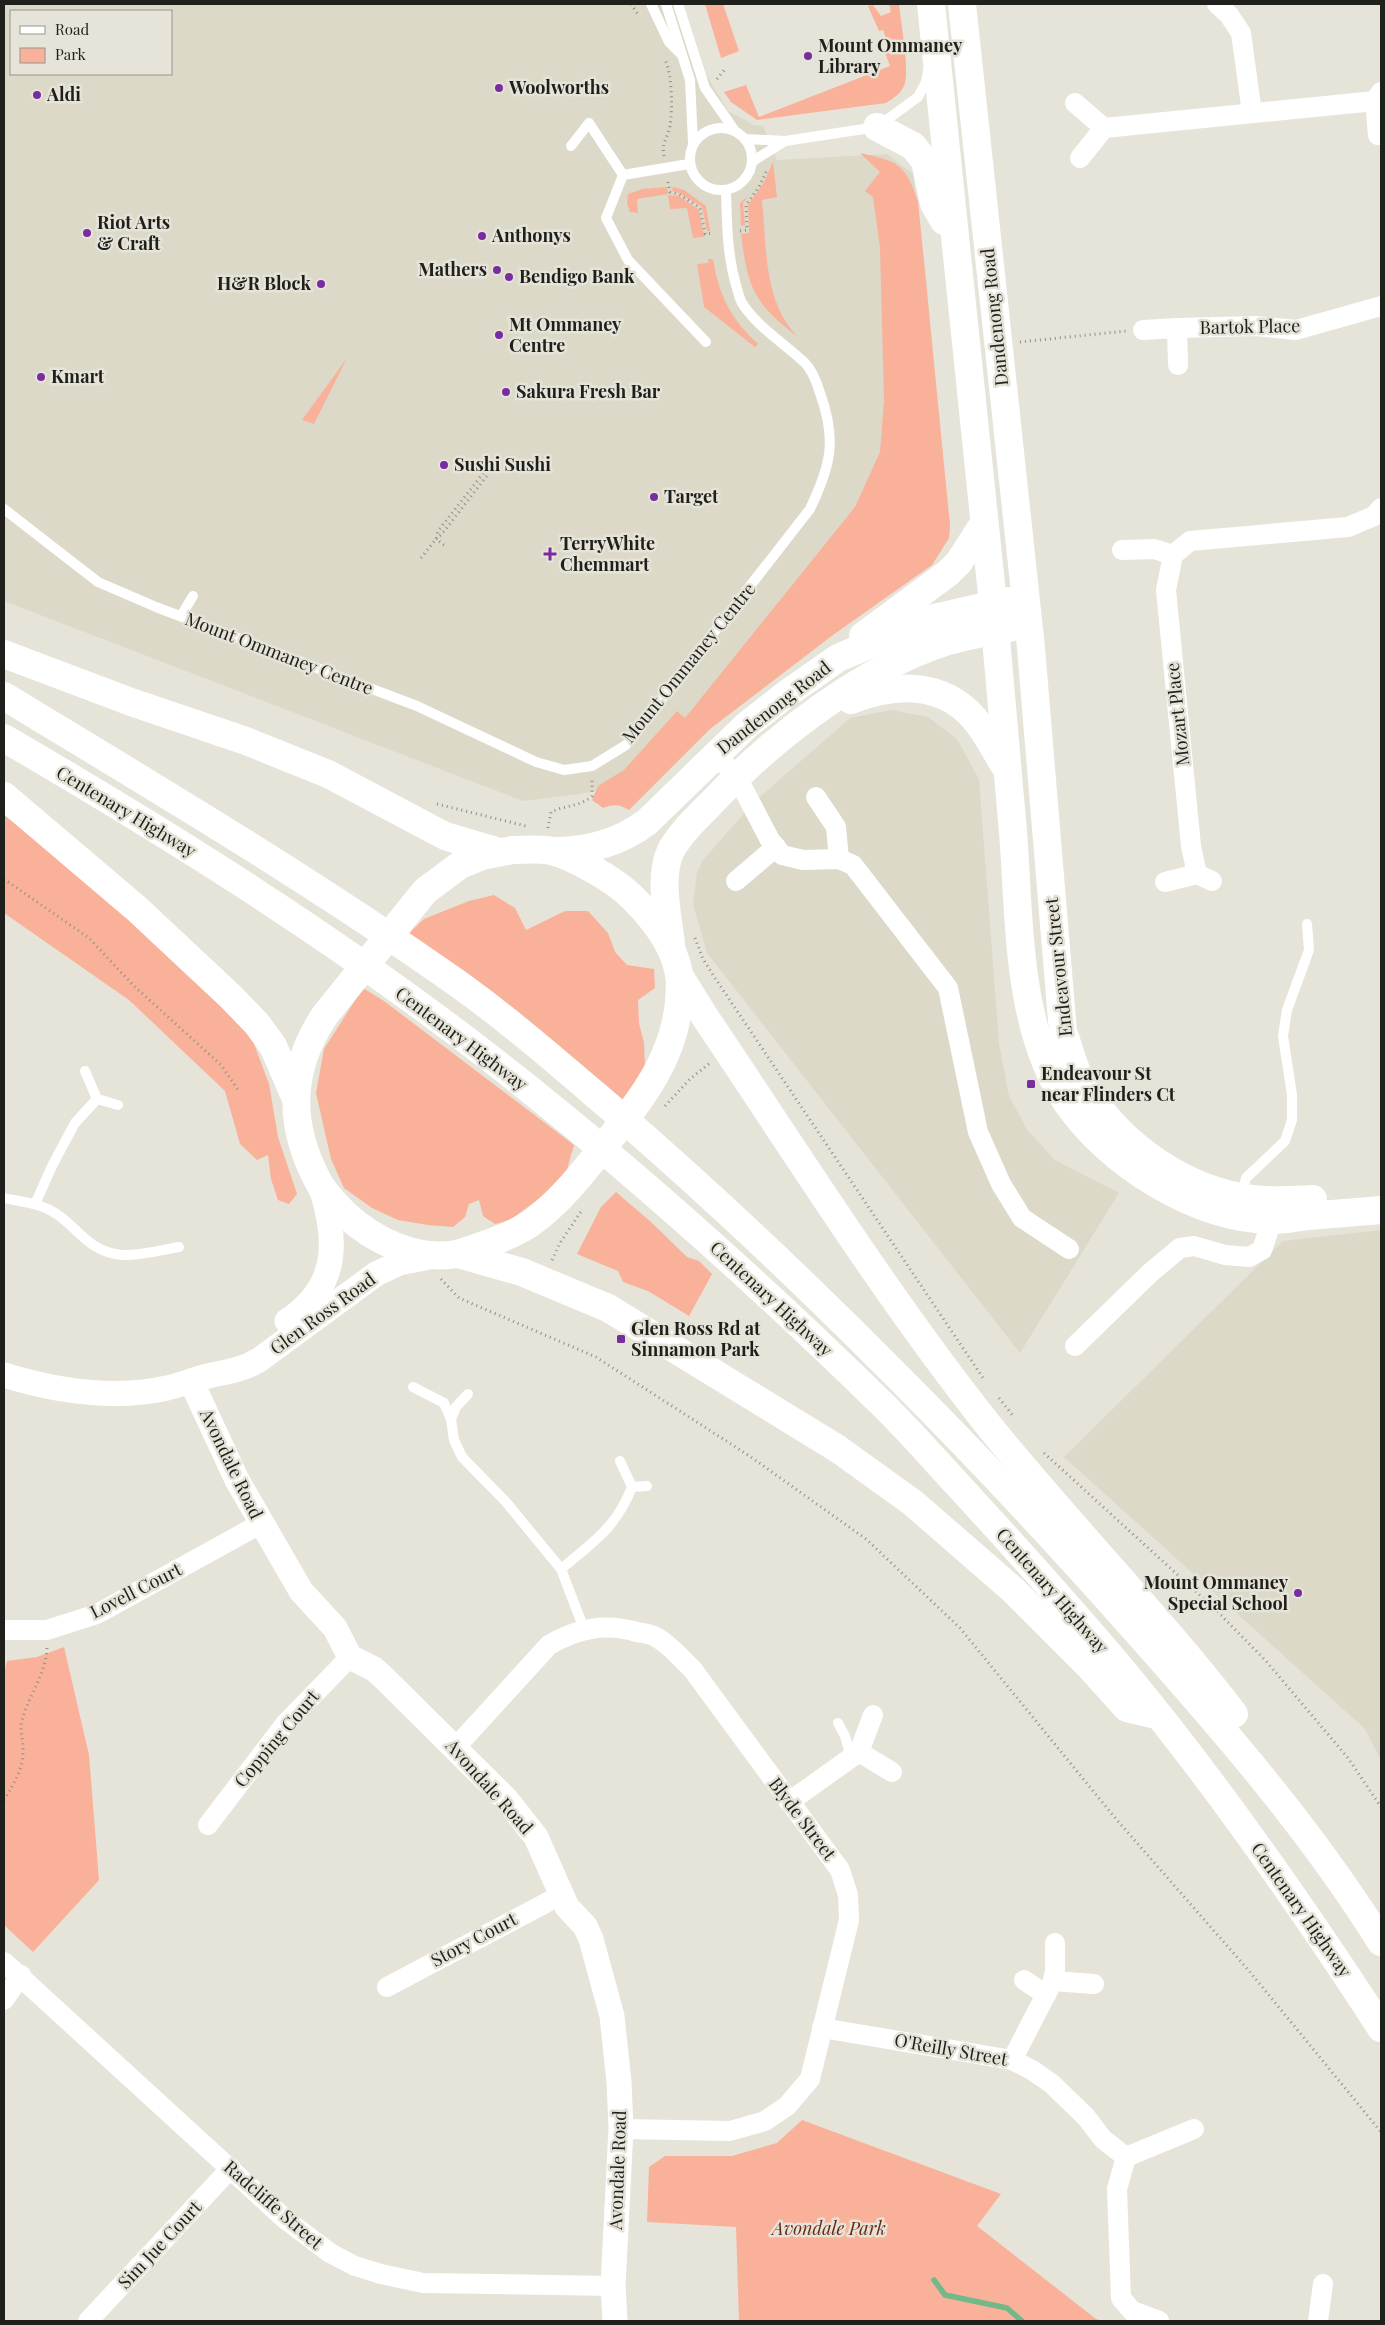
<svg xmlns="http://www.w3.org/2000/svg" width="1385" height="2325" font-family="'Playfair Display',serif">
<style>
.built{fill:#ddd9c8;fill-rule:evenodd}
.green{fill:#f9b19a}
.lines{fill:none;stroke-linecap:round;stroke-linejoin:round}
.stream{stroke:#72b98a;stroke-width:5.5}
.path{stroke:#908e87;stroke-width:3;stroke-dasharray:1 4;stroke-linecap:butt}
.service{stroke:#fff;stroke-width:10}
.minor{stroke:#fff;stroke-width:20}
.tertiary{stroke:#fff;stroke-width:25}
.secondary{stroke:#fff;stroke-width:28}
.motorway{stroke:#fff;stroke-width:28}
.poi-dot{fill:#782d9f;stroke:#e6e3d9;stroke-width:2}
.labels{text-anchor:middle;stroke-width:5;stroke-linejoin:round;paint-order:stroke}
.poi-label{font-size:18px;font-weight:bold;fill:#1f1f1b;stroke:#e6e3d9;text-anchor:start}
.street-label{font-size:18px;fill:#1f1f1b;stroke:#e6e3d9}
.park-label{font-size:18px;font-style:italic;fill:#6c2811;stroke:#e6e3d9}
</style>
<rect width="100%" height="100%" fill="#e6e3d9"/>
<g class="built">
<path d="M4 4H681L701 66 728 111 754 125 763 126 777 160 887 154 913 174 926 275 943 471 629 786 579 794 523 801 4 601ZM11 11H171V74H11Z"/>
<path d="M891 710 928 717 957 739 979 779 999 1043 1009 1096 1028 1131 1055 1160 1119 1193 1020 1353 707 953 693 904 697 872 703 860 755 801 850 718Z"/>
<path d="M1381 1230V1760L1365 1729 1064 1457 1283 1241Z"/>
</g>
<g class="green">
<path d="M705 4H723L739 51 721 58Z"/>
<path d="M889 4H899C901 24 909 65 905 83 902 93 894 98 886 103L757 120 731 102 724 92 746 85 759 117 890 66 885 52 890 49 883 30 879 31 868 6 873 5 881 16 891 12Z"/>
<path d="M860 153C897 161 905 163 918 201L950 525 949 538 932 565 833 635 710 729 629 810C620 804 613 804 603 808L592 800 598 786 624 770 677 711 685 718 855 507 880 452 884 401 880 248 873 197 865 191 880 172Z"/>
<path d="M773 162 777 197 762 200C767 248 763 304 800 339 755 304 748 291 741 234L749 233 748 205 763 184Z"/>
<path d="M667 187 668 194 637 199 638 213 630 212 627 203 628 194 642 189Z"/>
<path d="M673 187 684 190 706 206 710 231H707L702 207 679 193 672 191Z"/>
<path d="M668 195 679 196 699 210 704 237 693 238 687 208 670 209Z"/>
<path d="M748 196 743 203 745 225 741 226 740 203Z"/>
<path d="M708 259H713C719 296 731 319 758 344L755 347 704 307 697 264 708 263Z"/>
<path d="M347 358 314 424 302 420Z"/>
<path d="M4 815 25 831 208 987 251 1036 269 1084 278 1137 297 1194 289 1204 278 1200 271 1179 268 1155 257 1160 240 1144 225 1091 129 1000 4 913Z"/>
<path d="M494 895 515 908 526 930 565 911H588L608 933 615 952 627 965 654 969 655 988 638 1000 639 1023 644 1043 645 1068 627 1104 406 936 424 919 469 901Z"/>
<path d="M363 988 384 1001 574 1145 566 1173 552 1189 510 1220 495 1224 483 1216 479 1200 469 1204 465 1217 453 1227 428 1225 398 1220 372 1208 344 1188 331 1159 316 1093 324 1049Z"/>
<path d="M616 1192 651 1222 687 1257 699 1261 712 1274 689 1316 648 1291 623 1282 618 1271 577 1254 601 1207Z"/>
<path d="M64 1647 89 1755 99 1880 33 1952 4 1925V1673L7 1661 37 1657Z"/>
<path d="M802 2120 1001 2194 977 2226 1096 2319 1103 2321H739L736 2227 647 2222 649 2167 665 2156H732L777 2143Z"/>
</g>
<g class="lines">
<path class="stream" d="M934 2280 945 2295 1007 2308 1022 2321"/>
<g class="path">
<path d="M631 4 639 16"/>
<path d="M717 79 725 69"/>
<path d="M664 156C661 144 668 137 670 126 673 110 672 73 665 60"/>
<path d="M668 182 670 192 680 195 700 208 705 234 714 233"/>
<path d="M740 231 747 230 746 205 759 187 767 170"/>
<path d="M1020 342 1126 331"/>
<path d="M444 545 436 539 442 534 496 464"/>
<path d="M421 558 436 539 438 531 492 462"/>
<path d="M437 804 526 826"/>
<path d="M548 828 551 812C565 805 580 807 592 796V779"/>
<path d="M4 879 89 938 134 986 221 1065 238 1090"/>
<path d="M695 938 703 959 713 975 983 1378"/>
<path d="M665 1106 690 1079 710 1063"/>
<path d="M552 1260 560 1243 582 1210"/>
<path d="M441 1279 459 1298 596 1357 748 1455 866 1539 960 1628 1116 1819 1250 1972 1381 2132"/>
<path d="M999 1398 1014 1417"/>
<path d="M1044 1453 1214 1608 1266 1661 1348 1758 1381 1807"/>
<path d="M4 1800C15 1782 24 1768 23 1747 23 1738 19 1728 22 1720 29 1695 46 1674 47 1648"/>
</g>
<g class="service">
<path d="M651 4 669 42 682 55"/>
<path d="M666 4 690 80 693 142"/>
<path d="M678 4 705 88 735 131"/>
<circle cx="721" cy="159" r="31"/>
<path d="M745 139 785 141"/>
<path d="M571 146 589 123 623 175"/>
<path d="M753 161 785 141 877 127 918 97 926 82 928 70"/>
<path d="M689 164 623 175 606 218 628 260 706 342"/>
<path d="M4 509 98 582 156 607 417 706 536 762 564 770 592 766 626 745 810 509C831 465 837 440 820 393 817 383 813 371 805 363 784 343 758 328 742 303 739 298 738 291 736 285 727 254 727 223 726 191"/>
<path d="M181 616 193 596"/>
<path d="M97 1099 118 1105"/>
<path d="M1241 1196 1246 1178 1285 1141 1292 1120V1095L1283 1036 1287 1010 1309 950 1307 924"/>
<path d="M4 1198C21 1202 40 1203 55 1213 79 1228 88 1252 122 1255 140 1256 161 1250 179 1247"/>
<path d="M35 1204 53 1164 75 1123 97 1099 85 1071"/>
<path d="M413 1387 444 1403 451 1419"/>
<path d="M468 1394 456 1407 451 1419 454 1440 462 1457 506 1502 561 1569 584 1629"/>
<path d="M632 1487 647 1486"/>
<path d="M561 1569C593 1542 616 1528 632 1487L620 1461"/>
<path d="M838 1723 845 1736 851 1758"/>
</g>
<g class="minor">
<path d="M1217 4 1229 15 1241 33 1252 113"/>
<path d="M1075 103 1104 128 1080 158"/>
<path d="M1104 128 1375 101"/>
<path d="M1378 135 1375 101 1381 92"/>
<path d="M1177 328 1256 326 1296 330 1381 306"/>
<path d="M1143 330 1177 328 1178 365"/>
<path d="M1122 550 1154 549 1173 555"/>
<path d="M715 754 737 777 770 840 782 855 803 860 839 859 853 865 948 988 978 1132 1001 1184 1022 1218 1069 1249"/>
<path d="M816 797 836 827 839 859"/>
<path d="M1197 874 1191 846 1166 590 1173 555 1190 541 1348 527 1374 516 1381 508"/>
<path d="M736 881 776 847"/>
<path d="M1165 882 1197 874 1212 881"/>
<path d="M1075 1346 1150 1273 1180 1248 1194 1246 1225 1255 1249 1257 1262 1250 1272 1220"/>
<path d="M4 1630H47L97 1614 260 1524"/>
<path d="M873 1715 859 1752 892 1772"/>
<path d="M455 1748 549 1645C578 1628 605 1623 637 1632 643 1633 650 1634 656 1637 670 1645 682 1659 693 1670L840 1870 848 1895 849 1920 810 2079 787 2106 765 2121 730 2131 621 2129"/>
<path d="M789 1802 859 1752"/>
<path d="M208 1825 285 1724 350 1657"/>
<path d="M1055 1943V1970L1053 1981 1094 1984"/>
<path d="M4 1962 285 2219 330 2253 355 2266 381 2274 423 2283 613 2286"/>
<path d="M1024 1980 1046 1995"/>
<path d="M387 1987 561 1895"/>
<path d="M4 2000 21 1975"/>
<path d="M822 2028 1012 2060 1032 2070 1052 2084 1086 2117 1103 2139 1126 2157 1117 2189 1121 2298 1132 2311 1159 2321"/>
<path d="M1012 2060 1053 1981"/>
<path d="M1126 2157 1194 2129"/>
<path d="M88 2321 231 2168"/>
<path d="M1318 2321 1323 2284"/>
</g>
<g class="tertiary">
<path d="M287 1321C339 1287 338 1241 321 1188"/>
<path d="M4 1375C56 1391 113 1400 167 1388 181 1385 194 1379 208 1376 226 1372 242 1370 259 1360L376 1274 399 1263 435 1256"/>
<path d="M191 1381 237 1480 301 1591 335 1628 350 1657 374 1669 383 1677 506 1799 536 1837 567 1907 585 1926 591 1939 612 2016 619 2082 621 2129 613 2286 615 2321"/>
</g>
<g class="secondary">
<path d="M931 4C951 204 973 404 993 604 1000 680 1007 756 1013 832 1020 920 1016 1027 1067 1103 1109 1164 1196 1219 1271 1220 1283 1220 1296 1218 1308 1216 1332 1214 1357 1212 1381 1210"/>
<path d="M962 4 1031 648 1063 1032C1069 1047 1073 1065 1080 1079 1113 1138 1174 1184 1240 1197 1264 1202 1289 1200 1313 1199"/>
<path d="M877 127 913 146 925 161 934 204 944 221"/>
<path d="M863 636 948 573 959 562 984 523"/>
<path d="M851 700C890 685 934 681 967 711 983 726 993 747 1004 765"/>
<path d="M513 850C524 850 536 849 547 850 572 855 615 880 633 898 654 919 674 944 679 974 681 983 679 993 679 1002 674 1056 644 1096 612 1136 587 1167 564 1199 531 1223 517 1233 501 1239 484 1245 475 1248 466 1252 457 1254 416 1261 374 1241 345 1214 335 1204 324 1193 318 1181 287 1123 289 1069 325 1015L425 891 460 865 482 856Z"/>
<path d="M555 851C589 851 619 843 647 822L747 725 788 693 838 658 930 619 1009 601"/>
<path d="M671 944C668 916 658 877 671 850 683 829 704 811 721 793 779 733 865 668 945 642 967 635 990 632 1012 627"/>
</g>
<g class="motorway">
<path d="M4 654 131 702 246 741 328 774 445 836 499 852"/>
<path d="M4 696C157 789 311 880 457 983 513 1023 565 1069 618 1114 715 1198 808 1286 899 1378 981 1460 1060 1545 1137 1632 1225 1731 1310 1829 1381 1942"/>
<path d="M4 738C172 836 338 940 491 1059 627 1165 756 1281 879 1401 907 1428 932 1457 958 1485 1014 1546 1070 1608 1123 1671 1217 1784 1301 1905 1381 2028"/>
<path d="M4 796 137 909 231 997 257 1024 273 1046 296 1099"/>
<path d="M679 975 705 1017C798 1155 886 1296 989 1426 1068 1524 1157 1614 1234 1714"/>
<path d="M458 1254 522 1272 608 1308 838 1449 913 1503 1013 1590 1090 1667 1127 1708 1157 1715"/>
</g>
</g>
<g class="poi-dot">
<circle cx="808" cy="56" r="5"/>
<circle cx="499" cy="88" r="5"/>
<circle cx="37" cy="95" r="5"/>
<circle cx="87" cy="233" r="5"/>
<circle cx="482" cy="236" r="5"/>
<circle cx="497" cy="270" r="5"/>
<circle cx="509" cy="277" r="5"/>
<circle cx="321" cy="284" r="5"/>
<circle cx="499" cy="335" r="5"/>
<circle cx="41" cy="377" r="5"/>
<circle cx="506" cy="392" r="5"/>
<circle cx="444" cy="465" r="5"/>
<circle cx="654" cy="497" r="5"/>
<path d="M547.5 546.5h5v5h5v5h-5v5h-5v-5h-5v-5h5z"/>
<rect x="1026" y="1079" width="10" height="10" rx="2.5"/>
<rect x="616" y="1334" width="10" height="10" rx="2.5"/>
<circle cx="1298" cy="1593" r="5"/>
</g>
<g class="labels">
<g class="poi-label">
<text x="818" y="52">Mount Ommaney<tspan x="818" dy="21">Library</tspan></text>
<text x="509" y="94">Woolworths</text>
<text x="47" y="101">Aldi</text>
<text x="97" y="229">Riot Arts<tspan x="97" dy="21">&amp; Craft</tspan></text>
<text x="492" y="242">Anthonys</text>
<text x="487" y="276" text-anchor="end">Mathers</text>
<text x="519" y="283">Bendigo Bank</text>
<text x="311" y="290" text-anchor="end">H&amp;R Block</text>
<text x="509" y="331">Mt Ommaney<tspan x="509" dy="21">Centre</tspan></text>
<text x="51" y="383">Kmart</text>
<text x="516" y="398">Sakura Fresh Bar</text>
<text x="454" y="471">Sushi Sushi</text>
<text x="664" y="503">Target</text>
<text x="560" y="550">TerryWhite<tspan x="560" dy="21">Chemmart</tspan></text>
<text x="1041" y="1080">Endeavour St<tspan x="1041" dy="21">near Flinders Ct</tspan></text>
<text x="631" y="1335">Glen Ross Rd at<tspan x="631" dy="21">Sinnamon Park</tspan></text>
<text x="1288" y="1589" text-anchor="end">Mount Ommaney<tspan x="1288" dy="21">Special School</tspan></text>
</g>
<g class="street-label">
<text transform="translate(995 317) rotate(-96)" y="6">Dandenong Road</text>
<text transform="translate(1250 327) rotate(-1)" y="6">Bartok Place</text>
<text transform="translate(279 654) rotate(21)" y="6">Mount Ommaney Centre</text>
<text transform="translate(689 663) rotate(-51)" y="6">Mount Ommaney Centre</text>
<text transform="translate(774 708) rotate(-38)" y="6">Dandenong Road</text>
<text transform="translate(1178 714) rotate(-96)" y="6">Mozart Place</text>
<text transform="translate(126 812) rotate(31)" y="6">Centenary Highway</text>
<text transform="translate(1059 967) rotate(-96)" y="6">Endeavour Street</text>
<text transform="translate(461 1039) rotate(37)" y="6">Centenary Highway</text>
<text transform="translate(771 1299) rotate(43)" y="6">Centenary Highway</text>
<text transform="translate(323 1314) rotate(-36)" y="6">Glen Ross Road</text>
<text transform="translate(231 1464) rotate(64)" y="6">Avondale Road</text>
<text transform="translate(136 1591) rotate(-27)" y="6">Lovell Court</text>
<text transform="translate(1052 1591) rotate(49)" y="6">Centenary Highway</text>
<text transform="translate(277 1739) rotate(-50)" y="6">Copping Court</text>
<text transform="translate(489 1787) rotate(48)" y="6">Avondale Road</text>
<text transform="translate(802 1819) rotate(53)" y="6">Blyde Street</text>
<text transform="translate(1301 1910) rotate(55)" y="6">Centenary Highway</text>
<text transform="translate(474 1940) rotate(-28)" y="6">Story Court</text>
<text transform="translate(951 2050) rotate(10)" y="6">O'Reilly Street</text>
<text transform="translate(618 2170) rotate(-88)" y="6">Avondale Road</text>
<text transform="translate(273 2205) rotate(41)" y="6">Radcliffe Street</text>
<text transform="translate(160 2245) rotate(-47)" y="6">Sim Jue Court</text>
</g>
<g class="park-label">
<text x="829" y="2235">Avondale Park</text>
</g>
</g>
<rect width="1385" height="2325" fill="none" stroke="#1f1f1b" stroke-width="10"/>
<rect x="10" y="10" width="162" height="65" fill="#e6e3d9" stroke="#96958d"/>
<rect x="20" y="26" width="25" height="8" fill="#ffffff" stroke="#96958d"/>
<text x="55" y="35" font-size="15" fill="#1f1f1b">Road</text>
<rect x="20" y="48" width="25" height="15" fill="#f9b19a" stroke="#96958d"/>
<text x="55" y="60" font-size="15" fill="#1f1f1b">Park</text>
</svg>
